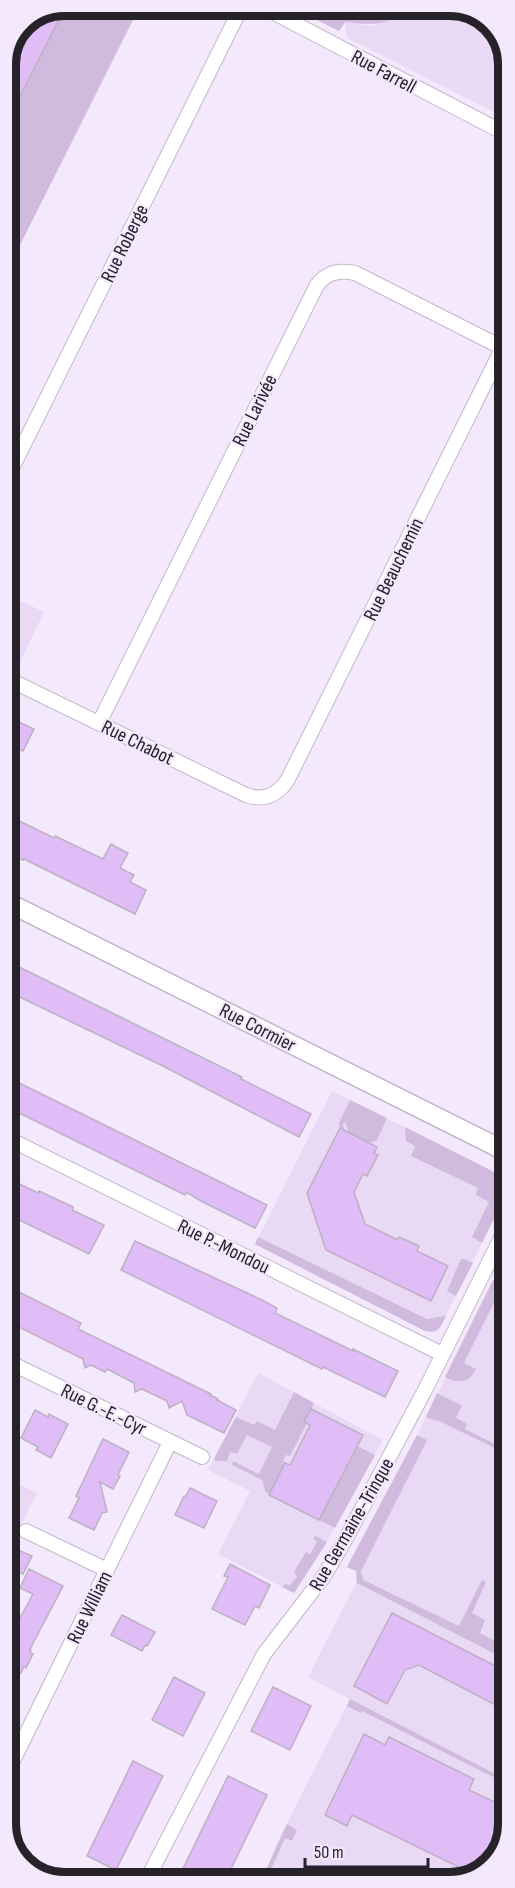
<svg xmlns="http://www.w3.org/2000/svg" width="515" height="1888" font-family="'Sofia Sans Condensed',sans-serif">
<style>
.built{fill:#ead9f4}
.green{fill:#d0bade}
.building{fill:#e1bdf7;stroke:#bcb0c3;stroke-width:1.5}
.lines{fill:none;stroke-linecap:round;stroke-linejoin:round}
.minor-casing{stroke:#c3b7ca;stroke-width:16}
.tertiary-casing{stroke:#c3b7ca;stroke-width:21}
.minor{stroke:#fff;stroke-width:14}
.tertiary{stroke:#fff;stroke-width:18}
.labels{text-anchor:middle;stroke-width:4.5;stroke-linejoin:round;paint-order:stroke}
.street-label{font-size:20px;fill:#262229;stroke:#f4e8fd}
.rim{fill:none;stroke:#262229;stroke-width:8}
</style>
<rect width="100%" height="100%" fill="#f4e8fd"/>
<g class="built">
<path d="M414 6H458L489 21 508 53V119L347 38 345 22 372 26 398 17Z"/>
<path d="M6 594 44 612 17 668 6 663Z"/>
<path d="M332 1091 496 1173 504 1184V1199L439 1329 435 1332 425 1331 255 1244Z"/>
<path d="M509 1248V1824L497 1859 462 1881H261L280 1837 350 1699 308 1677 356 1583V1571L347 1567 412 1446Z"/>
<path d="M258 1373 383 1440 327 1542 294 1593 218 1554 250 1491 208 1470Z"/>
<path d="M7 1478 37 1493 7 1552Z"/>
</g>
<g class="green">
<path d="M73 6H140L6 273V125L64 9 70 11Z"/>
<path d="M289 6H414C387 25 377 26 345 22L339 31Z"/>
<path d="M350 1100 387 1118 377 1140 369 1143 349 1133 345 1122 343 1124 344 1130 340 1128 339 1123Z"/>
<path d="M405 1127 496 1173C503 1181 506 1188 504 1199L482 1243 472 1237 489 1202 476 1195 478 1188 411 1156 415 1146 406 1141Z"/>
<path d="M258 1237 427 1319 446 1316C441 1327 438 1334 425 1331L255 1244Z"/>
<path d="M461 1259H464L473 1263 456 1296 447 1291Z"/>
<path d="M493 1280 509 1287V1295L500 1291 464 1363 476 1369 470 1378C461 1383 454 1382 445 1377Z"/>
<path d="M294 1392 314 1403 304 1422 307 1423 290 1456 286 1455 283 1461 285 1463 269 1495 265 1491 262 1480 232 1465 233 1461 259 1474 272 1447 247 1435 237 1454 230 1452 227 1461H215L214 1459 236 1417 254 1425 257 1421 275 1430Z"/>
<path d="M437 1393 462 1406 456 1418 467 1424 465 1429 509 1451V1455L437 1420 436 1421 426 1417Z"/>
<path d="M417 1435 427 1440 361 1571 363 1580 459 1626 482 1580 486 1582 472 1613 485 1620 480 1633 509 1648V1661L357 1583 356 1571 347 1567Z"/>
<path d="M357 1446 375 1455 335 1528 319 1520Z"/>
<path d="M316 1536 327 1542 294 1593 282 1587 286 1583 289 1586 297 1577 294 1572 306 1552 310 1554 317 1542 313 1538Z"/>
<path d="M350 1699 509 1781V1785L362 1711 361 1713 347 1706Z"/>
<path d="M287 1824 297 1830 292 1841 285 1838 266 1881H261Z"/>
</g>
<g class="building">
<path d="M66 6 18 100 6 94V64L23 23Z"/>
<path d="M6 716 34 729 23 751 6 743Z"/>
<path d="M7 815 54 838 55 836 103 859 111 844 128 853 120 868 134 875 130 882 146 890 135 914 24 859 23 860 7 852Z"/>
<path d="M7 961 242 1077 241 1079 311 1114 299 1137 163 1066 7 991Z"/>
<path d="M7 1077 267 1205 255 1228 201 1201 186 1192 185 1195 7 1107Z"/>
<path d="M340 1128 377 1147 374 1153 378 1155 367 1176 363 1174 354 1192 365 1224 398 1240 399 1237 419 1246 417 1251 448 1266 431 1301 326 1250 307 1193Z"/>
<path d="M7 1178 38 1193 39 1191 73 1207 72 1210 104 1225 89 1254 7 1214Z"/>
<path d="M135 1241 260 1299 277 1308 275 1313 353 1351V1349L398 1371 385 1397 323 1367 322 1369 121 1270Z"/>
<path d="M7 1286 81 1323 78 1329 211 1394 210 1395 218 1399 217 1400 236 1410 224 1433 187 1415 182 1401 169 1408 167 1401 142 1389 135 1392 134 1383 107 1369 105 1372 91 1365 85 1368 83 1359 7 1321Z"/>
<path d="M311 1409 363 1435 319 1520 269 1495 285 1463 290 1465 310 1425 304 1422Z"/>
<path d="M35 1410 48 1417 49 1414 68 1424 51 1458 36 1450 38 1447 21 1438Z"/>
<path d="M103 1439 129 1452 118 1475 120 1476 113 1489 100 1482 107 1512 102 1513 94 1530 69 1518 79 1498 76 1496 86 1475Z"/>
<path d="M190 1488 217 1501 204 1528 175 1515 184 1496H186Z"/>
<path d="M16 1549 32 1556 23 1574 8 1567Z"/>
<path d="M230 1564 270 1585 259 1608 255 1606 245 1625 212 1609 228 1577 224 1576Z"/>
<path d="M29 1569 63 1586 30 1649 31 1650 30 1652 33 1654 26 1668 24 1666 21 1673H19L7 1697V1642L33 1594 20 1588Z"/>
<path d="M392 1613 509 1673V1712L419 1665 405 1670 387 1704 354 1686Z"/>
<path d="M122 1615 155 1632 147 1646 145 1645 142 1651 111 1635Z"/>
<path d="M174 1677 205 1693 183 1736 152 1720Z"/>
<path d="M273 1687 311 1706 290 1750 251 1731Z"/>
<path d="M364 1734 385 1745 389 1737 474 1779 469 1790 509 1809V1824L497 1859 473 1874 352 1815 347 1826 325 1815Z"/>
<path d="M133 1761 163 1776 116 1870 87 1856Z"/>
<path d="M228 1776 267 1795 225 1881H188L179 1877Z"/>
</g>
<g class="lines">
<g class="minor-casing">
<g id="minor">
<path d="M261 6 508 135"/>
<path d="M6 480 242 6"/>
<path d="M6 678 246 795C264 801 276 796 287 781L508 337"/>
<path d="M99 723 317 285C327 272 339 270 355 273L503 348"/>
<path d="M7 1138 442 1354"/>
<path d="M7 1361 202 1457"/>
<path d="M26 1531 107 1570"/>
<path d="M7 1773 170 1442"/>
<path d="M146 1881 264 1654 324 1576 344 1542 426 1388 509 1222"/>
</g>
</g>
<g class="tertiary-casing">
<path id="tertiary" d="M7 902 509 1153"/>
</g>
<use href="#minor" class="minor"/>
<use href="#tertiary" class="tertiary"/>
</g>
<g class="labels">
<g class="street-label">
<text transform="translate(384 71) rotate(28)" y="7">Rue Farrell</text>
<text transform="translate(124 243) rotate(-64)" y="7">Rue Roberge</text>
<text transform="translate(254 410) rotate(-64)" y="7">Rue Larivée</text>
<text transform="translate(393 569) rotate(-64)" y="7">Rue Beauchemin</text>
<text transform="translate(138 742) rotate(26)" y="7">Rue Chabot</text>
<text transform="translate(258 1027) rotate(27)" y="7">Rue Cormier</text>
<text transform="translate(224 1246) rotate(26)" y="7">Rue P.-Mondou</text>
<text transform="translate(104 1409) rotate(26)" y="7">Rue G.-E.-Cyr</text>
<text transform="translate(351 1524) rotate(-60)" y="7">Rue Germaine-Trinque</text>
<text transform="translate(89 1607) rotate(-64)" y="7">Rue William</text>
</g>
</g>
<path d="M0 0H515V1888H0ZM64 16H450A48 48 0 0 1 498 64V1824A48 48 0 0 1 450 1872H64A48 48 0 0 1 16 1824V64A48 48 0 0 1 64 16Z" fill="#f4e8fd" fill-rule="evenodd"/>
<path class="rim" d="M64 16H450A48 48 0 0 1 498 64V1824A48 48 0 0 1 450 1872H64A48 48 0 0 1 16 1824V64A48 48 0 0 1 64 16Z"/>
<path d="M305 1858v9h123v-9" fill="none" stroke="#262229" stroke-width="3"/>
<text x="314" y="1858" font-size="18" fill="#262229" stroke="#f4e8fd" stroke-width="4.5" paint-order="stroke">50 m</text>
</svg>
